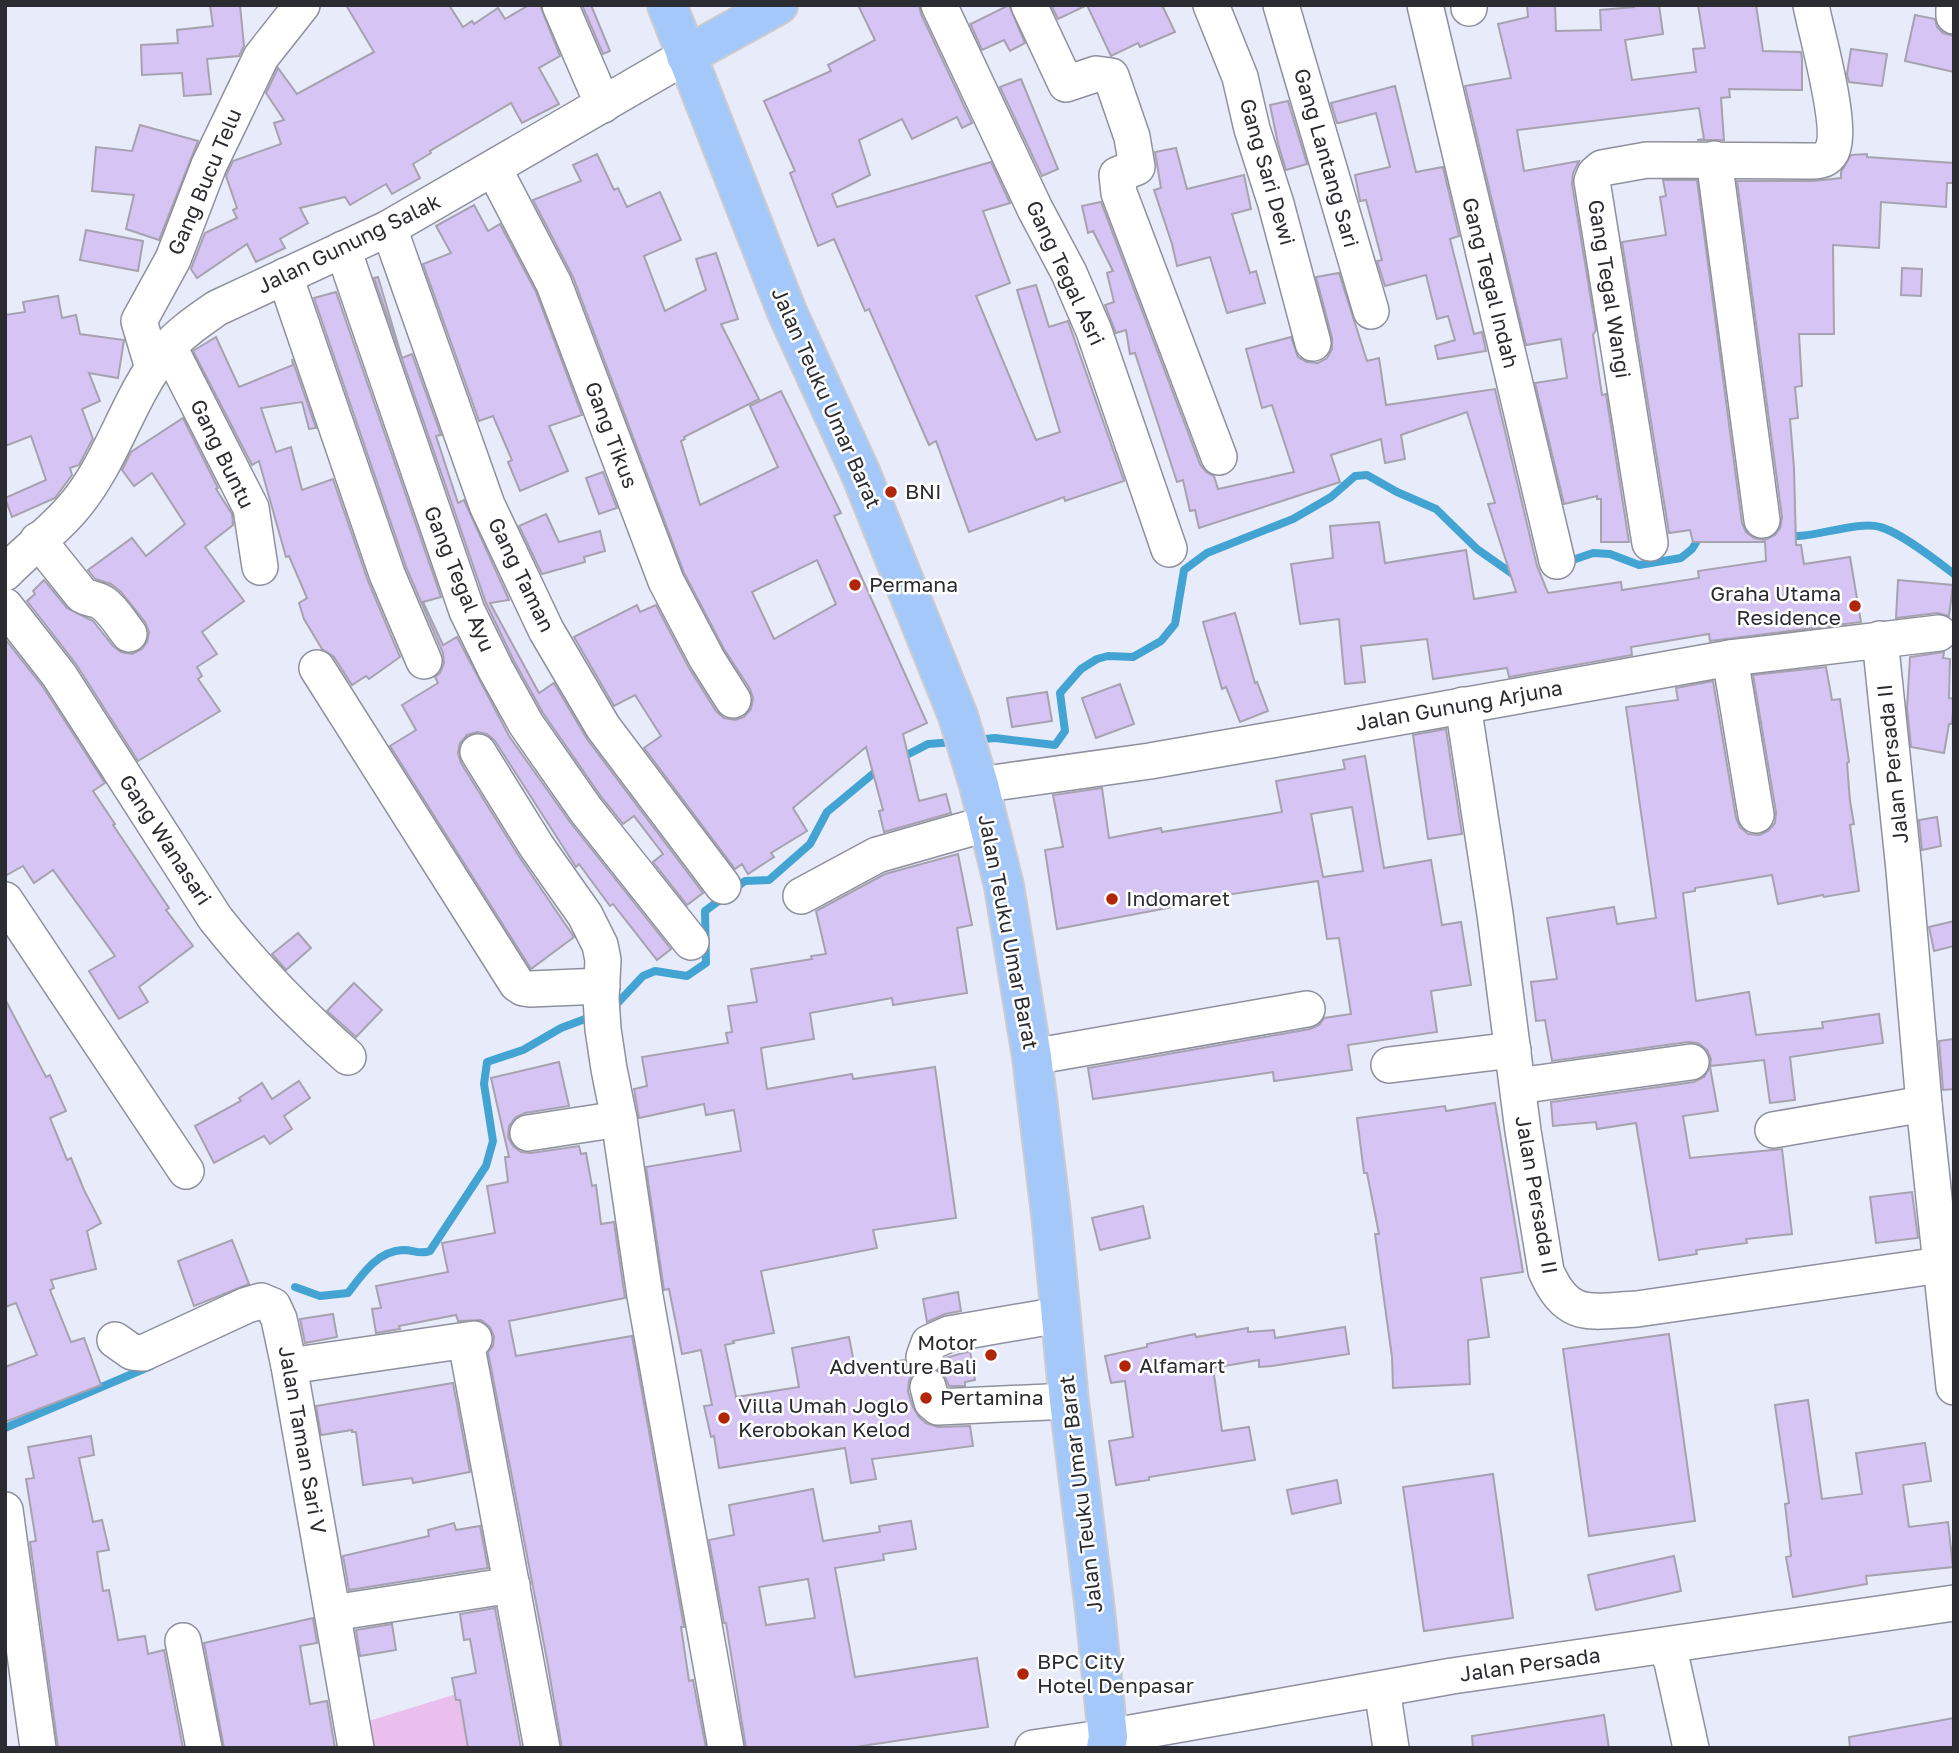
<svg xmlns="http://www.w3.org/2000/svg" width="1959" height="1753" font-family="'Golos Text',sans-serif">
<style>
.green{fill:#eabeed}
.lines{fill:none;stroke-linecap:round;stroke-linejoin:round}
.stream{stroke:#43a4d4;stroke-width:8}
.building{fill:#d6c4f4;stroke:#a6a2af;stroke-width:2;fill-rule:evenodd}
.minor-casing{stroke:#8e909e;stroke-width:38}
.major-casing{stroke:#ccccce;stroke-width:42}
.minor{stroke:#fff;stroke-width:35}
.major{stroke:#a4c8fa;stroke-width:38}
.poi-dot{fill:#b12509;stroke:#fff;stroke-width:2.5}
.labels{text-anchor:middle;stroke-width:5;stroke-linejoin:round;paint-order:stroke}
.street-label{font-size:21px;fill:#2b2c31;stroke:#fff}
.poi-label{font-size:21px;fill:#2b2c31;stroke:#fff;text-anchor:start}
</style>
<rect width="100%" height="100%" fill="#e8ebfa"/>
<path class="green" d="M463 1692 471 1748H338L336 1731Z"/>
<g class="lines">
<g class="stream">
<path d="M1734 527C1756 529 1777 536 1799 536 1821 535 1861 521 1880 527 1900 532 1937 561 1954 574"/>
<path d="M1564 563 1593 553 1610 554 1639 565 1681 558 1692 549 1702 533"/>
<path d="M974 740 995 738 1055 745 1065 731 1060 693 1081 669 1097 659 1108 656 1133 657 1161 641 1175 624 1184 570 1207 553 1293 519 1331 497 1355 476 1367 475 1397 492 1436 509 1477 549 1514 575H1518"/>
<path d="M901 758 928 744 954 742"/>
<path d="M734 889 745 881 769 880 810 844 827 812 880 768"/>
<path d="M612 1009 643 976 655 971 687 976 706 963 705 911 724 897"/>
<path d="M295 1287 320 1296 348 1293C362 1275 377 1251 403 1250 414 1250 420 1255 430 1251L486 1166 493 1141 484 1084 487 1062 523 1050 561 1028 593 1016"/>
<path d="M5 1428 151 1366"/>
</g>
</g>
<g class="building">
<path d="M210 5H240L244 46 239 56 207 59 211 94 184 96 182 73 142 75 141 45 178 43 177 30 213 26Z"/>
<path d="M346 5H449L463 27 472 21 474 24 498 8 505 19 529 5H540L560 56 539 68 559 104 522 123 511 103 430 151 431 153 413 164 420 178 392 194 386 184 350 205 345 197 300 208 308 223 280 239 285 248 256 262 247 244 197 278 191 269 205 233 237 218 233 210 237 208 226 176 233 161 281 144 274 123 284 120 266 93 278 68 297 94 374 52Z"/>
<path d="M582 5H591L610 51 603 54Z"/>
<path d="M858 5H919L921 14 972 123 962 128 957 117 912 139 902 119 859 140 870 175 832 194 837 207 991 162 1010 203 983 211 1010 283 976 296 1036 440 1060 432 1017 290 1036 285 1049 327 1068 321 1124 481 1065 501 1064 497 969 532 936 441 929 445 869 309 865 311 834 239 818 246 790 173 795 171 764 101 831 71 828 65 875 40Z"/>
<path d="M1009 5 1025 43 1010 51 1004 40 982 50 970 23 971 24Z"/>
<path d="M1051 5H1162L1175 32 1140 47 1138 43 1111 56 1087 5 1058 19Z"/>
<path d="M1527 5H1555L1556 31 1601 30 1600 10 1634 7V5H1659L1663 34 1625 40 1632 80 1696 72 1693 49 1705 48 1698 5H1756L1763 51 1801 52 1802 58V90L1729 89 1730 97 1721 98 1724 140H1697L1704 139 1699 108 1517 130 1524 171 1579 161 1573 173 1572 184 1596 330 1593 335 1602 395 1606 394 1629 542H1601V499H1597V496L1564 504 1535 383 1567 378 1561 339 1526 345 1465 86 1511 78 1498 24 1528 17Z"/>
<path d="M1915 15 1935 19 1937 27 1943 33 1954 36V72L1905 61Z"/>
<path d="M1851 49 1887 54 1882 86 1849 82 1847 74Z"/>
<path d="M1021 79 1058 169 1042 176 1000 87Z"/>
<path d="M1395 86 1416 172 1443 167 1459 236 1450 239 1474 334 1482 332 1486 351 1438 359 1435 346 1455 340 1448 316 1437 319 1426 275 1385 286 1377 261 1382 260 1366 200 1360 201 1355 175 1390 167 1376 113 1339 123H1337L1331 103Z"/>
<path d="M1288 101 1307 164 1286 170 1278 144 1270 105Z"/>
<path d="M140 125 198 141 159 240 126 229 134 195 92 191 96 147 132 151Z"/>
<path d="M1176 148 1187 189 1244 175 1251 209 1232 214 1250 273 1256 271 1265 303 1227 313 1210 257 1177 266 1172 244 1154 190 1161 188 1155 152Z"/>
<path d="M597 154 614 190 618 188 627 207 660 192 681 240 644 256 665 311 706 290 696 259 716 253 738 319 721 324 759 399 684 437 685 439 681 441 700 505 778 467 750 406 781 391 841 513 834 516 927 723 903 734 919 801 946 794 951 813 884 832 879 811 883 810 866 747 793 808 807 831 771 853 774 857 748 874 742 864 735 869 644 748 661 736 635 695 614 706 574 637 637 605 640 612 656 605 689 668 716 711 724 718 735 720 744 717 751 709 753 698 750 689 724 649 684 573 573 277 533 200 581 181 573 165ZM817 560 836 604 774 639 752 592Z"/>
<path d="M1867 154V157L1954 163V183H1947L1946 207 1881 202 1879 248 1833 245 1834 334H1799L1802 386 1795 387 1798 418 1790 419 1794 468 1796 545H1801L1804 564 1850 557 1861 622 1710 641 1709 634 1631 647 1632 655 1509 677 1507 668 1433 679 1427 639 1361 646 1365 682 1345 684 1339 619 1300 624 1291 564 1333 558 1330 526 1379 522 1385 563 1466 550 1474 599 1516 592 1488 504 1495 503 1467 412 1401 435 1405 459 1385 463 1381 439 1331 455 1340 482 1199 528 1195 510 1190 511 1183 480 1177 482 1135 353 1130 354 1126 330 1116 333 1105 305 1114 302 1107 273 1113 271 1093 231 1088 233 1082 206 1101 202 1200 464 1206 472 1214 476 1218 489 1294 472 1272 405 1262 408 1246 349 1291 337 1298 357 1307 362 1318 363 1327 358 1332 349V338L1316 277 1339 273 1367 361 1379 358 1386 405 1495 389 1537 566 1548 593 1621 582 1622 590 1699 578 1698 571 1766 561 1765 542H1693L1690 530 1669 533 1622 242 1666 235 1660 197 1666 196 1663 180H1697L1742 523 1746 532 1754 538 1765 540 1775 535 1780 528 1782 517 1737 181H1813L1841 178V172L1851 155Z"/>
<path d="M474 205 488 231 500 224 536 292 582 415 549 426 568 471 520 491 508 462 512 460 493 416 479 421 423 264 451 253 436 226Z"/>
<path d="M86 230 143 241 138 271 80 260Z"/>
<path d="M1902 268 1922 269 1921 296 1901 295Z"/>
<path d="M378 277 402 358 412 354 441 435 436 436 458 503 464 500 509 600 490 603 539 693 554 683 587 739 703 893 687 905 653 862 663 854 634 816 623 824 602 798 543 713 514 661 486 603 374 278Z"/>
<path d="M336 292 441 597 423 602 443 645 457 637 509 736 570 822 671 949 657 960 613 904 610 906 579 864 576 867 495 741 487 734 477 732 467 735 460 743 458 753 461 763 520 858 574 937 531 969 390 746 416 730 402 705 438 683 435 677 440 673 444 663 443 653 406 567 314 298Z"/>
<path d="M58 296 62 318 76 315 80 334 124 340 118 378 89 373 100 401 82 409 93 439 91 442 79 465 70 468 72 475 55 498 12 517 5 498 46 480 31 436 5 446V315L25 312 23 302Z"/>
<path d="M216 337 239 387 293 365 292 359 316 428 309 429 302 402 261 408 276 452 291 447 302 490 333 479 368 581 400 657 369 679 366 676 352 685 334 657 322 649 304 619 299 603 307 598 289 556 286 557 259 461 252 465 193 351Z"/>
<path d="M183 418 218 488 216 489 232 514 233 525 205 547 244 601 202 632 217 654 197 667 202 676 198 679 220 711 138 761 76 664 27 601 35 594 33 591 44 580 67 608 93 621 113 646 121 652 132 654 142 649 147 642 149 632 145 622 121 592 111 584 95 579 88 570 132 538 146 556 185 524 152 473 134 486 122 470 131 452Z"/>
<path d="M603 472 617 508 599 514 586 478Z"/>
<path d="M546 514 559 542 600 531 605 551 584 557 585 562 542 574 519 526Z"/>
<path d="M1898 580 1953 585 1949 616 1937 613 1896 618Z"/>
<path d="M1235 613 1255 683 1257 682 1268 711 1240 722 1226 687 1222 689 1203 622Z"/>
<path d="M5 639 43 687 105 783 93 791 115 824 113 825 169 908 166 910 193 946 139 987 148 1002 119 1019 89 971 115 956 53 870 34 883 23 866 5 876Z"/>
<path d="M1944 652 1943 658 1950 659 1949 698 1954 699 1952 724H1949L1944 753 1911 747 1907 708 1910 657Z"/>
<path d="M1826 667 1832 700 1840 699 1849 762 1847 763 1850 801 1854 824 1850 825 1859 891 1824 897 1823 895 1778 904 1772 875 1695 888V891L1683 893 1696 1001 1749 992 1756 1035 1823 1028 1822 1022 1879 1014 1883 1043 1790 1057 1795 1100 1770 1103 1764 1060 1710 1066 1711 1059 1707 1050 1698 1043 1688 1042 1552 1061 1545 1020 1536 1021 1531 982 1557 979 1547 918 1614 907 1617 924 1656 918 1626 707 1678 700 1676 688 1713 681 1736 818 1740 827 1748 834 1760 835 1768 831 1775 823 1776 812 1753 675Z"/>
<path d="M1120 684 1134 724 1096 738 1082 698Z"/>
<path d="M1047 692 1052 721 1012 727 1007 698Z"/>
<path d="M1446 729 1462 834 1428 839 1413 735Z"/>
<path d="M1365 756 1384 868 1431 860 1442 925 1461 922 1471 985 1431 991 1437 1032 1348 1045 1352 1070 1274 1081 1273 1072 1093 1099 1088 1068 1310 1029 1319 1025 1324 1018 1351 1014 1339 938 1327 939 1318 881 1173 903V907L1057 929 1045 850 1063 847 1053 795 1102 788 1109 838 1161 828 1162 832 1282 812 1276 781 1345 769 1343 760ZM1352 807 1363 871 1323 877 1311 814Z"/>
<path d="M1937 817 1941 846 1922 850 1919 820Z"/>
<path d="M958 854 972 925 957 928 967 993 893 1005 892 998 810 1013 814 1039 761 1048 767 1089 852 1074 853 1079 935 1067 956 1218 873 1230 877 1248 761 1271 774 1333 733 1341 734 1343 725 1345 736 1397 799 1387 792 1348 849 1337 855 1368 904 1360 908 1369 913 1373 909 1381 908 1392 913 1407 919 1417 926 1423 938 1427 970 1426 973 1446 872 1459 876 1479 851 1483 845 1448 719 1468 714 1436 711 1437 704 1406 712 1405 701 1350 682 1354 669 1289 664 1290 646 1167 741 1151 734 1110 706 1115 704 1104 639 1118 634 1089 647 1086 642 1057 728 1043 726 1033 732 1032 728 1006 757 1002 751 969 812 959 811 956 826 954 816 911 885 874Z"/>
<path d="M1954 921V946L1934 951 1929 927Z"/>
<path d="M298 933 311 948 286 970 272 954Z"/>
<path d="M354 983 382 1010 356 1037 327 1011Z"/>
<path d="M5 999 46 1077 50 1075 66 1111 50 1118 67 1160 71 1158 84 1190 101 1223 87 1231 96 1269 51 1280 54 1288 50 1290 71 1342 84 1338 101 1385 5 1422V1367L37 1355 16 1303 5 1307Z"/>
<path d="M1954 1039V1089L1943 1090 1939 1041Z"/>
<path d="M559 1062 569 1106 525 1113 516 1117 509 1126 508 1137 513 1146 521 1152 531 1153 579 1146 581 1154 586 1153 592 1186 596 1185 601 1224 614 1222 625 1298 509 1321 516 1356 632 1336 684 1627H681L689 1681 693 1680 706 1748H562L547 1660 488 1352 493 1346 494 1337 490 1327 481 1320 458 1321 456 1315 399 1326 400 1329 376 1333 372 1309 381 1308 376 1286 448 1272 442 1243 495 1233 487 1186 508 1182 505 1157H509L491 1078Z"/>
<path d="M1710 1067 1718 1111 1683 1116 1690 1158 1782 1149 1792 1234 1746 1239 1747 1243 1696 1250 1697 1254 1659 1260 1636 1123 1597 1129 1596 1122 1553 1126 1551 1102 1694 1082 1704 1077Z"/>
<path d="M299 1081 310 1098 284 1116 292 1129 270 1144 264 1136 214 1163 195 1126 241 1101 239 1098 262 1083 272 1099Z"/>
<path d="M1495 1103 1523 1272 1481 1278 1489 1337 1468 1340 1470 1384 1393 1388 1392 1357 1375 1234H1379L1367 1173H1364L1357 1118 1445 1106 1446 1111Z"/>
<path d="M1912 1192 1918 1238 1876 1243 1870 1197Z"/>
<path d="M1143 1206 1150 1238 1100 1250 1092 1218Z"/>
<path d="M232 1240 249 1284 194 1306 178 1261Z"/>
<path d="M958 1292 961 1311 945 1314 927 1322 923 1299Z"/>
<path d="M333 1314 337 1337 305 1343 300 1319Z"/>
<path d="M1345 1327 1349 1354 1272 1366 1259 1367V1360L1213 1368 1222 1431 1249 1427 1255 1460 1149 1477V1480L1116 1485 1109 1441 1133 1437 1125 1381 1111 1383 1105 1356 1147 1347V1344L1195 1334 1196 1337 1248 1328V1332L1274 1330 1275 1338Z"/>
<path d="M1669 1334 1695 1521 1589 1536 1563 1349Z"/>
<path d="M970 1351 975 1380 965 1382V1386H949L943 1373 938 1370 945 1358Z"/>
<path d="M453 1383 470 1472 413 1483 412 1478 363 1485 356 1432H352V1430L321 1435 316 1406Z"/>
<path d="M1808 1400 1822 1499 1862 1494 1856 1453 1925 1443 1931 1481 1903 1485 1909 1527 1948 1522 1953 1567 1866 1576 1867 1584 1793 1597 1786 1557 1791 1556 1785 1504 1789 1503 1775 1405Z"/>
<path d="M91 1436 94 1455 79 1458 93 1522 102 1520 109 1550 97 1552 103 1591 109 1590 118 1640 145 1636 148 1654 164 1650 183 1748H58L30 1542 36 1541 26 1479 34 1478 28 1447Z"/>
<path d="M1493 1474 1513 1618 1424 1631 1403 1487Z"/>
<path d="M1337 1480 1341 1503 1292 1514 1287 1490Z"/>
<path d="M813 1489 823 1541 880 1532 879 1526 911 1521 916 1549 883 1554 884 1560 835 1568 855 1677 977 1658 988 1727 849 1748H746L726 1623H724L709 1540 734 1535 729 1505ZM808 1579 815 1618 766 1625 759 1587Z"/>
<path d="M454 1523 456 1530 480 1526 488 1568 349 1590 343 1556 429 1536 428 1530Z"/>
<path d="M1674 1556 1681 1591 1596 1610 1588 1575Z"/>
<path d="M495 1608 521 1748H468L460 1700H456L452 1678 476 1673 470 1639 464 1640 460 1614Z"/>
<path d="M313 1618 317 1643 300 1646 310 1704 327 1701 335 1748H224L204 1643Z"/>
<path d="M392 1624 396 1650 360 1656 356 1630Z"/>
<path d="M1604 1715 1609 1748H1473L1472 1736Z"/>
<path d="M1954 1718V1748H1850L1849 1737Z"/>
</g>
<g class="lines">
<g class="minor-casing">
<g id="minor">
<path d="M560 5 603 105"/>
<path d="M939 5 1035 209 1069 273 1094 331 1169 549"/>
<path d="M1029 5 1066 84 1096 74 1111 76 1132 137 1137 167 1117 175 1119 193 1219 457"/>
<path d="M1211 5 1240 77 1252 129 1276 204 1313 343"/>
<path d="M1281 5 1371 311"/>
<path d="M1425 5 1557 561"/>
<path d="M1469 5V8"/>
<path d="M1954 16V9"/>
<path d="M1714 159 1762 520"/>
<path d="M494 169 554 284 666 581 707 659 733 700"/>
<path d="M389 228 487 505 546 630 603 727 723 886"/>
<path d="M343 249 467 611 496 670 526 724 586 810 691 942"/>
<path d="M285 276 387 574 424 661"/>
<path d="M169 347 251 508 260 567"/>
<path d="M153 368 139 321 173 259 209 165 261 57 302 5"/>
<path d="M38 540 82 595C89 599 97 599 103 603 114 611 121 624 129 634"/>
<path d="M1650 543 1592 181 1595 174 1602 168 1647 160 1805 161C1815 161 1824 162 1830 154 1846 133 1816 33 1811 5"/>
<path d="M5 573C26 551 52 532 71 510 113 463 127 397 167 349 180 333 200 320 217 308L389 228 686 56"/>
<path d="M5 606 59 675 215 918C256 970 298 1013 348 1057"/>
<path d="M1880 639 1904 870 1924 1104 1954 1387"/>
<path d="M1730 658 1756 815"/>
<path d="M317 668 517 984 523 988 530 989 602 986"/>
<path d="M1463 705 1495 914 1523 1131 1546 1271C1567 1321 1591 1311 1637 1309L1954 1263"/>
<path d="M478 752 537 847 585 915 600 945 603 960 601 998 603 1029 609 1069 619 1119 645 1296 726 1748"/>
<path d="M979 785 1150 761 1271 740 1730 658 1939 633"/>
<path d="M801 896 877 855 989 823"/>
<path d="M5 900 186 1171"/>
<path d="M1032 1057 1307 1009"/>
<path d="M1389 1065 1513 1050"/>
<path d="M1518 1086 1691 1062"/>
<path d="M1773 1130 1924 1104"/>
<path d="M528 1133 619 1119"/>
<path d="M115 1340 132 1352 143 1353 247 1305 261 1301 273 1306 279 1319 289 1366 356 1748"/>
<path d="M466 1342 542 1748"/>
<path d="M924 1357 929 1343 949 1334 1059 1315"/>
<path d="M289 1366 474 1339"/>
<path d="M928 1387 932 1402 938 1407 1069 1401"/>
<path d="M5 1510 38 1748"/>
<path d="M333 1613 512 1585"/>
<path d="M183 1641 204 1748"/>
<path d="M1665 1646 1672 1662 1691 1748"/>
<path d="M1382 1689 1391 1748"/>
<path d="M1033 1748 1108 1737 1452 1676 1954 1603"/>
</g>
</g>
<g class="major-casing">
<g id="major">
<path d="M667 5 787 312 861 474 958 716 979 785 1004 886 1032 1057 1051 1214 1069 1401 1095 1610 1108 1737 1106 1748"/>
<path d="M686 56 778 5"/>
</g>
</g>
<use href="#minor" class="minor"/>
<use href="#major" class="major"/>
</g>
<g class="poi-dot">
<circle cx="891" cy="492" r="7"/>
<circle cx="855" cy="585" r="7"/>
<circle cx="1855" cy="606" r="7"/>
<circle cx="1112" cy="899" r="7"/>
<circle cx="991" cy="1355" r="7"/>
<circle cx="1125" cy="1366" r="7"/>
<circle cx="926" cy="1398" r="7"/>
<circle cx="724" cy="1418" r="7"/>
<circle cx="1023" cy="1674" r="7"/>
</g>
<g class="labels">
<g class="street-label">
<text transform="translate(1326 158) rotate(74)" y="7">Gang Lantang Sari</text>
<text transform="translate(1267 172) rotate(74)" y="7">Gang Sari Dewi</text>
<text transform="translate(205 182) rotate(-67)" y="7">Gang Bucu Telu</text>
<text transform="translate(349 244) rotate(-26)" y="7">Jalan Gunung Salak</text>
<text transform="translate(1065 273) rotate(65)" y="7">Gang Tegal Asri</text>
<text transform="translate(1490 283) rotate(76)" y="7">Gang Tegal Indah</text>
<text transform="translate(1609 289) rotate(81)" y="7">Gang Tegal Wangi</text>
<text transform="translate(826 398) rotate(66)" y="7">Jalan Teuku Umar Barat</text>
<text transform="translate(611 435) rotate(69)" y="7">Gang Tikus</text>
<text transform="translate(222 454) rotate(64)" y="7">Gang Buntu</text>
<text transform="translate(521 575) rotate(64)" y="7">Gang Taman</text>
<text transform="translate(459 579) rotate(68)" y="7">Gang Tegal Ayu</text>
<text transform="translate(1459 706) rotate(-10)" y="7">Jalan Gunung Arjuna</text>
<text transform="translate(1893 764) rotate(-96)" y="7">Jalan Persada II</text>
<text transform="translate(165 840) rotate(57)" y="7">Gang Wanasari</text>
<text transform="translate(1008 932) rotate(79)" y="7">Jalan Teuku Umar Barat</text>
<text transform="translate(1536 1195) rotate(80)" y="7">Jalan Persada II</text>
<text transform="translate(302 1440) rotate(80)" y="7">Jalan Taman Sari V</text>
<text transform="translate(1081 1494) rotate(-97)" y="7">Jalan Teuku Umar Barat</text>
<text transform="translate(1530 1665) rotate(-8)" y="7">Jalan Persada</text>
</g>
<g class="poi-label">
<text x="905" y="499">BNI</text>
<text x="869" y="592">Permana</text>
<text x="1841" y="601" text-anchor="end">Graha Utama<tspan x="1841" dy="24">Residence</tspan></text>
<text x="1126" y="906">Indomaret</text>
<text x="977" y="1350" text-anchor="end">Motor<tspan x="977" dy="24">Adventure Bali</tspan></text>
<text x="1139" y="1373">Alfamart</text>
<text x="940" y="1405">Pertamina</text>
<text x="738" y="1413">Villa Umah Joglo<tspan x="738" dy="24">Kerobokan Kelod</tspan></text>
<text x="1037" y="1669">BPC City<tspan x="1037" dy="24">Hotel Denpasar</tspan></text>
</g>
</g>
<rect width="1959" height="1753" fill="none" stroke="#2b2c31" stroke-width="14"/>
</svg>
